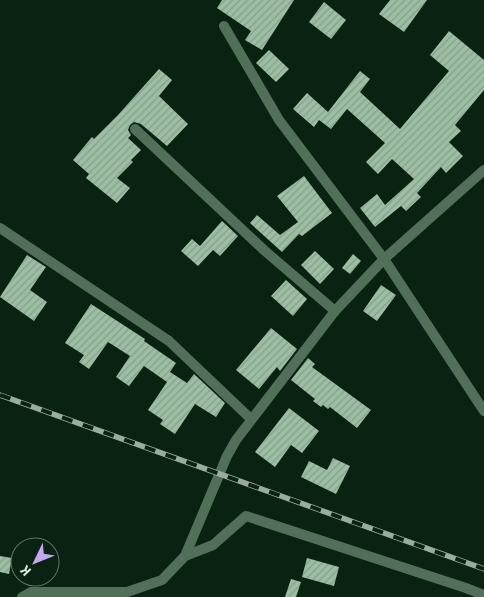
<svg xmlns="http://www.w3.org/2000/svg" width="484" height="597" font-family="'Titillium Web',sans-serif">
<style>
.building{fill:url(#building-hatch)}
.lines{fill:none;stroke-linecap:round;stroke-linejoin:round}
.street{stroke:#527059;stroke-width:10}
.rail-casing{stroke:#9aac9f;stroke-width:5.5}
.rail{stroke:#0a2212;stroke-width:4;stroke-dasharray:11;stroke-linecap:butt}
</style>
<defs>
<pattern id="building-hatch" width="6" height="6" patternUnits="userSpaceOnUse" patternTransform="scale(1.25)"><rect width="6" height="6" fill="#9cbea3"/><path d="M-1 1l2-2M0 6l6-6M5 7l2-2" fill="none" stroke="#86a08b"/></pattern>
</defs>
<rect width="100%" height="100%" fill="#0a2212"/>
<g class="building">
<path d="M222 0H294L262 50 245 40 251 31 217 8Z"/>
<path d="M390 0H427L404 32 379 14Z"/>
<path d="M324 2 346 20 331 39 309 22Z"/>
<path d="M449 31 484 60V90L455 125 461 131 449 142 463 156 446 173 441 167 417 193 421 197 406 211 401 206 375 227 360 208 377 194 385 205 414 179 392 159 378 174 366 162 385 143 347 109 331 129 319 120 314 127 293 109 307 93 328 112 360 71 370 79 360 92 400 129 449 71 430 55Z"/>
<path d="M269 50 289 69 276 82 256 63Z"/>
<path d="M159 69 172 80 159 96 188 124 167 146 141 124 134 122 130 125 128 130 131 135 128 138 141 150 131 160 133 162 117 178 130 188 117 203 86 178 89 174 73 160 92 137 94 139 118 115Z"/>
<path d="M304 176 332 213 302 236 299 234 282 252 250 223 257 215 280 235 298 222 277 196Z"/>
<path d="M222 221 238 236 220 256 213 250 198 266 181 251 192 239 200 246Z"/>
<path d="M315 251 334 269 320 284 301 265Z"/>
<path d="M353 254 361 261 350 274 342 268Z"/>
<path d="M27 255 46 267 30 290 47 302 34 321 0 297Z"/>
<path d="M286 280 307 299 293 316 271 296Z"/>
<path d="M381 285 396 295 377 321 363 311Z"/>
<path d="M91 304 145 339 144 341 176 363 170 372 187 383 194 374 225 403 216 417 195 404 175 434 160 424 163 420 148 410 167 382 144 366 129 386 116 377 130 356 108 342 89 369 79 362 84 355 65 343Z"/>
<path d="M271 328 297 349 280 371 277 367 259 389 236 370Z"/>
<path d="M308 358 315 364 312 367 371 410 357 428 330 407 328 409 323 405 321 407 313 401 315 399 291 380Z"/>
<path d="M289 408 319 431 302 453 291 445 275 467 255 452Z"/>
<path d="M333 458 350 466 336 494 301 477 309 461 327 470Z"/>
<path d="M0 556 12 558 9 574 0 572Z"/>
<path d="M307 558 339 567 334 586 302 577Z"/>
<path d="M291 579 301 582 296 597H285Z"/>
</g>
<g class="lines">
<g class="street">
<path d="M224 26 279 120 384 259 484 411"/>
<path d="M135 129 265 251 335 311"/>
<path d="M0 228 169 341 251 419"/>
<path d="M185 556 213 545 246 516 466 588 484 595"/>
<path d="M22 597 31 592H127L162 580 185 556 227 456 236 440 335 311 384 259 484 170"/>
</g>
<g class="rail-casing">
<path id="rail" d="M0 395 484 569"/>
</g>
<use href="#rail" class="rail"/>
</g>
<g transform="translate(35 562) rotate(227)"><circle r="24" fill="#0a2212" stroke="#5e7364"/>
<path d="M0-4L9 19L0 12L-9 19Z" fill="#c4a7f1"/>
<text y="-8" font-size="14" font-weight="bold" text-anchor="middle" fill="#ddece0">K</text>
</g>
</svg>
